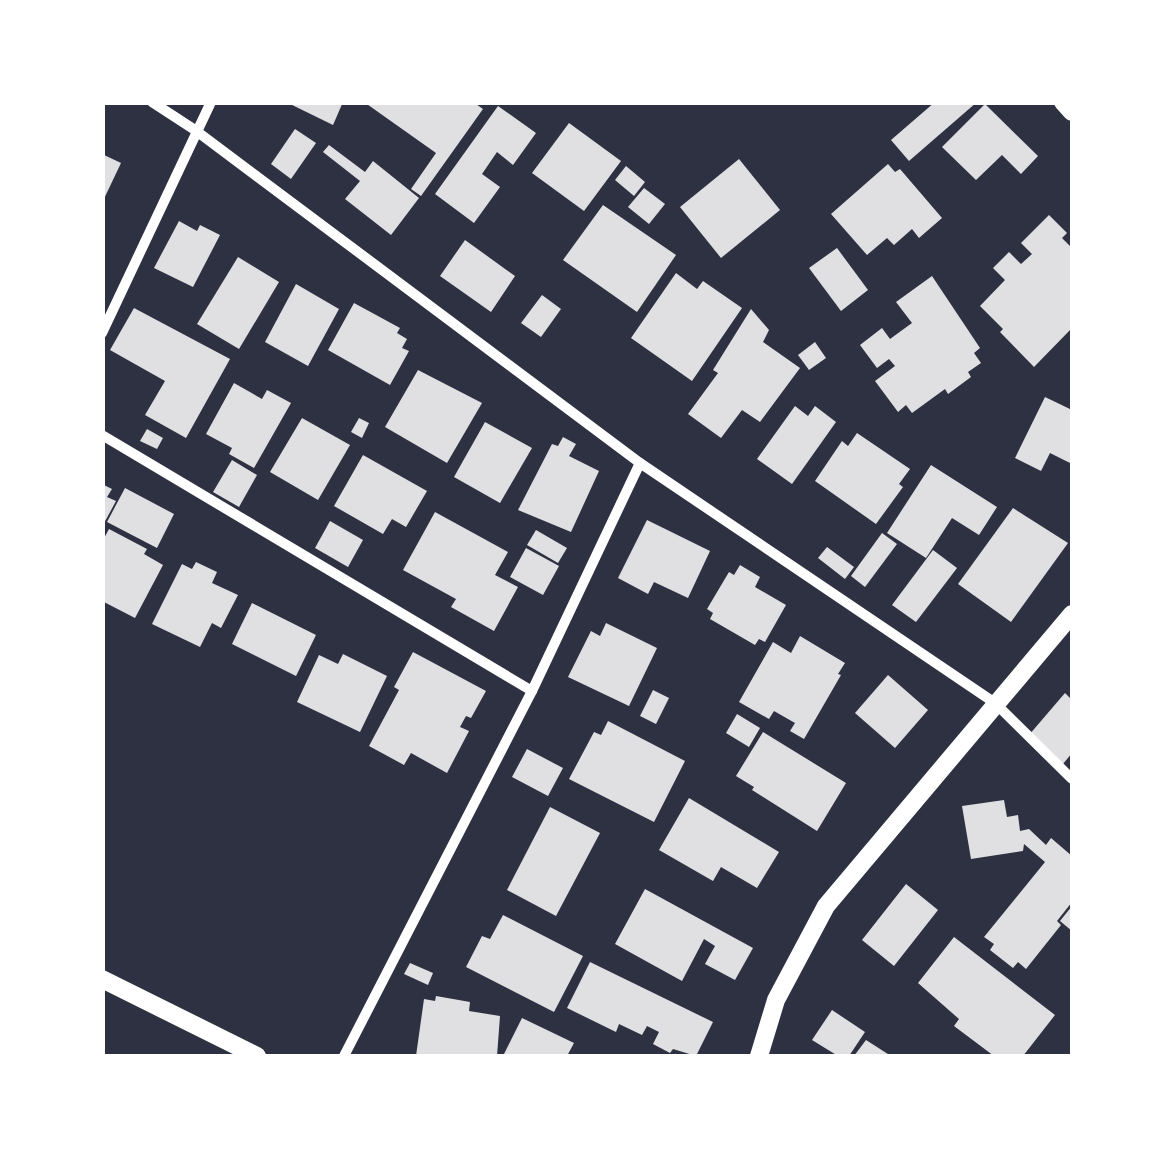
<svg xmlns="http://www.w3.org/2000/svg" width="1175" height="1159" font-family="'DejaVu Sans',sans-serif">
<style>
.building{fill:#e0e0e3}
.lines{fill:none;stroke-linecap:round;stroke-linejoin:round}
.minor{stroke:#fff;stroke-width:10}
.tertiary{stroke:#fff;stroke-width:18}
</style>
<rect width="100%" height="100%" fill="#2d3142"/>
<g class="building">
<path d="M286 102H343L333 125Z"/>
<path d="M364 102H473L483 109 421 196 411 189 436 153Z"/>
<path d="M935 102H977L909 161 891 140Z"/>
<path d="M985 104 1038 156 1021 174 1002 155 976 180 942 147Z"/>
<path d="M498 106 536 133 513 165 497 152 482 174 500 187 474 223 435 194Z"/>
<path d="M569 123 621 161 584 211 532 173Z"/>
<path d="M295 129 316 143 291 179 271 164Z"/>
<path d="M329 145 365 172 373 161 419 198 391 235 345 199 360 181 323 152Z"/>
<path d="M102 154 121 163 102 203Z"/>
<path d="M739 159 780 210 721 258 680 207Z"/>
<path d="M888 164 895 172 900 169 942 218 919 238 912 229 894 245 887 238 867 255 831 214Z"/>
<path d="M626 166 645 182 634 196 615 180Z"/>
<path d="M644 188 665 204 649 224 628 207Z"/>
<path d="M603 205 676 255 637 312 563 260Z"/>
<path d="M1049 215 1067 233 1062 238 1072 248V328L1034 367 1000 332 1003 329 980 306 1005 280 993 268 1009 252 1021 264 1032 254 1021 243Z"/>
<path d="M179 221 197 231 200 225 220 235 193 287 154 268Z"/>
<path d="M465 240 515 276 491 312 440 276Z"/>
<path d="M837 248 868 290 841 311 809 268Z"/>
<path d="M238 257 279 282 239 349 197 324Z"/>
<path d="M676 273 697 289 703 281 742 308 692 381 631 338Z"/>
<path d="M932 276 980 348 974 353 981 363 968 372 971 377 948 394 945 389 912 413 906 405 898 412 875 381 895 366 889 359 877 368 860 345 882 328 890 339 912 323 896 302Z"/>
<path d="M296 284 339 309 308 366 265 342Z"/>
<path d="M542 295 561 309 541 337 521 323Z"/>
<path d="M354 303 400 328 397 333 407 339 402 348 409 351 390 385 328 350Z"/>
<path d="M134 308 230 359 186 438 145 415 165 381 110 350Z"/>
<path d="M751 309 769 330 763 342 800 368 760 422 742 410 721 438 688 414 718 373 713 370Z"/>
<path d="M815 342 826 358 809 370 798 355Z"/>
<path d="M418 370 482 403 447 463 385 427Z"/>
<path d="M234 383 262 399 267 390 291 403 254 468 229 454 232 448 206 434Z"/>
<path d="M1045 397 1072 410V464L1050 453 1041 471 1015 458Z"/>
<path d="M795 406 808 416 815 406 836 422 792 484 757 459Z"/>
<path d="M302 418 350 445 318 500 270 472Z"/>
<path d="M359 418 369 423 362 438 351 432Z"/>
<path d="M485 422 532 448 500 503 454 477Z"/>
<path d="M147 429 163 438 157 449 140 441Z"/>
<path d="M857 433 910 469 899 484 903 487 876 524 815 481 842 441 848 446Z"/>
<path d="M563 437 576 444 569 456 599 471 571 532 518 510 552 444 558 446Z"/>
<path d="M363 455 427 491 406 527 392 519 383 534 334 506Z"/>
<path d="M232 460 257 475 239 507 213 492Z"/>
<path d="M931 465 997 507 979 535 952 518 926 558 887 533Z"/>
<path d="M102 484 112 489 107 497 116 501 102 527Z"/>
<path d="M125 488 174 514 157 548 107 522Z"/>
<path d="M1013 508 1068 543 1011 622 958 584Z"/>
<path d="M435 512 508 552 495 575 518 587 494 631 451 607 456 599 403 570Z"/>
<path d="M647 520 710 551 688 598 654 582 648 594 618 578Z"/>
<path d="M330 521 363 540 348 567 315 548Z"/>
<path d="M109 529 147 549 144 554 163 565 135 618 102 601V542Z"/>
<path d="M536 530 567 548 558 563 527 545Z"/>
<path d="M882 533 897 544 865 587 851 576Z"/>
<path d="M827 547 854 567 845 579 818 558Z"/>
<path d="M526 548 559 566 543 595 510 577Z"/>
<path d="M933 550 957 568 916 622 892 605Z"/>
<path d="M196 562 217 572 212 583 238 595 221 628 212 623 200 647 152 624 182 564 192 569Z"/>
<path d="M740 565 760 577 755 587 786 605 765 642 759 639 755 645 710 619 713 613 707 609 729 572 734 575Z"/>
<path d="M252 603 316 635 296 676 232 644Z"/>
<path d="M606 623 657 648 629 706 568 677 591 631 600 636Z"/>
<path d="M800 636 845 663 838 674 841 675 804 739 790 731 795 723 774 711 769 719 739 702 773 642 791 653Z"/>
<path d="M413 652 486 691 471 718 466 716 460 727 469 731 447 773 411 753 404 765 369 746 399 690 394 687Z"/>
<path d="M343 654 387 676 360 732 297 702 319 655 338 664Z"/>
<path d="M888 675 928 710 895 748 855 713Z"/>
<path d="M653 690 669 698 656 724 640 716Z"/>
<path d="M1065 693 1072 700V753L1063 764 1029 735Z"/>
<path d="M737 714 760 728 749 747 726 733Z"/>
<path d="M608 721 685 761 654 822 569 779 594 732 601 735Z"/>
<path d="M763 732 846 783 817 831 752 790 754 787 736 776Z"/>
<path d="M527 749 563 768 548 796 512 777Z"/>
<path d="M689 798 779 852 757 888 721 867 713 881 659 850Z"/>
<path d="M1004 800 1007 817 1018 815 1020 831 1029 829 1046 845 1051 838 1072 856V902L1057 921 1061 925 1026 969 1018 962 1013 968 990 950 994 944 984 937 1045 862 1024 844 1023 851 971 859 962 806Z"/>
<path d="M550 807 600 833 556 916 507 890Z"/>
<path d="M906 884 938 910 894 966 862 940Z"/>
<path d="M645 889 753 948 735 980 705 964 715 946 704 939 682 981 615 944Z"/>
<path d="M1072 906V931L1060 921Z"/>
<path d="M503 915 583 956 554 1012 466 967 482 936 490 939Z"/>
<path d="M954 937 1055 1015 1023 1056H994L954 1026 959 1019 918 983Z"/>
<path d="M590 962 713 1022 696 1056 673 1049 670 1053 653 1044 659 1032 647 1026 642 1035 619 1024 616 1032 567 1008Z"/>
<path d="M410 963 433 973 428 985 404 974Z"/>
<path d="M436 996 470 1002 469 1011 500 1016 497 1056H416L424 999 435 1001Z"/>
<path d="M832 1010 865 1032 849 1056H838L812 1040Z"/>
<path d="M522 1018 574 1043 567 1056H503Z"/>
<path d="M866 1040 891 1056H854Z"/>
</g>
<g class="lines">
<g class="minor">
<path d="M152 102 195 130 640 463 995 703 1072 779"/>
<path d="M102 333 211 102"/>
<path d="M102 435 532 691"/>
<path d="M344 1056 532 691 640 463"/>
</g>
<g class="tertiary">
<path d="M1063 102 1072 112"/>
<path d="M102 979 257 1056"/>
<path d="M759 1056 776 1000 826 906 1072 614"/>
</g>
</g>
<rect width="1175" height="1159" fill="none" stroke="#ffffff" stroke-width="210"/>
</svg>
